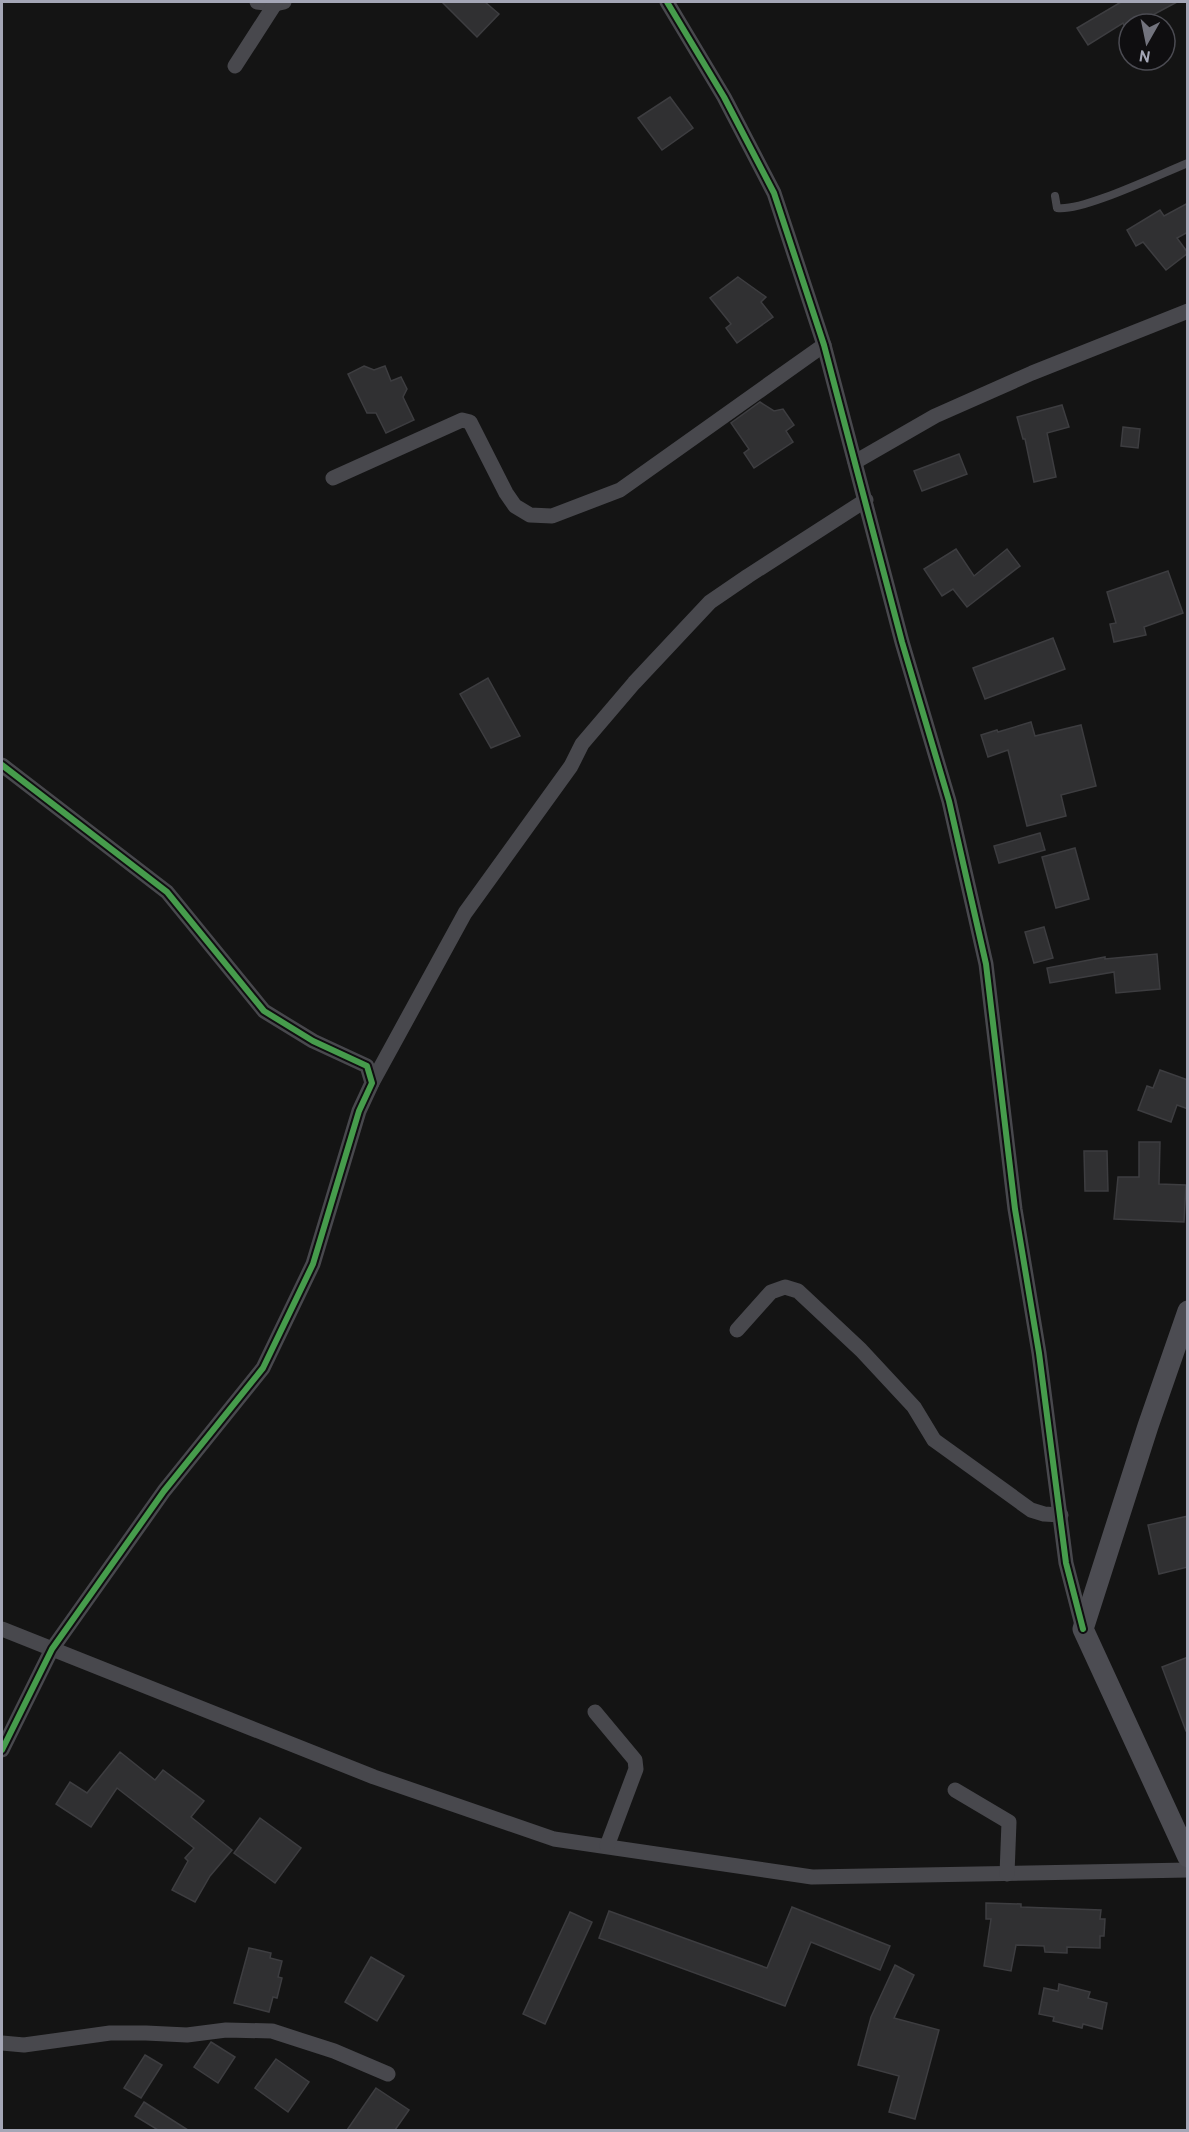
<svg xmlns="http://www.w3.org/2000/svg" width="1189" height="2132" font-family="Overpass,sans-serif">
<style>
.building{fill:#303032;stroke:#3d3d40;stroke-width:1.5}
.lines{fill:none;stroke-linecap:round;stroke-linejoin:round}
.lane{stroke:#48484d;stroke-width:8}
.street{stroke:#48484d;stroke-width:15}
.secondary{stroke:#4c4c52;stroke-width:21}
.cycleway-casing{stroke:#0f0e10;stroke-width:10}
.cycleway{stroke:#469c4c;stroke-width:6}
</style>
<rect width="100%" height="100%" fill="#141414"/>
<g class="building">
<path d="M442 2H485L499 14 477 37Z"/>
<path d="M1121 2H1177L1136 24H1129V28L1126 30 1123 23 1088 45 1077 28Z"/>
<path d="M670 97 693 128 662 150 638 118Z"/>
<path d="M1188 203V232L1177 238 1188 253 1166 270 1143 242 1136 246 1127 230 1160 210 1164 216Z"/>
<path d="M738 277 766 297 761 302 773 317 737 343 726 328 731 324 710 298Z"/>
<path d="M364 366 374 370 385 366 391 381 401 377 407 389 403 397 414 420 386 433 376 413H367L348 374Z"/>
<path d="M760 402 774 411 783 409 794 425 786 431 793 442 754 468 744 453 749 449 731 423Z"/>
<path d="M1062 405 1069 427 1047 433 1056 477 1034 482 1025 439H1023L1017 417Z"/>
<path d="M1123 427 1140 429 1138 448 1121 446Z"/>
<path d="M959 454 967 474 922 491 914 471Z"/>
<path d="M956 549 974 576 1007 549 1020 566 967 607 953 589 942 596 924 569Z"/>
<path d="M1168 571 1183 613 1144 627 1146 635 1114 642 1110 624 1116 623 1107 592Z"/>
<path d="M1053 638 1065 669 985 699 973 668Z"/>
<path d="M488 678 520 736 491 748 460 694Z"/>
<path d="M1031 722 1035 736 1081 725 1096 786 1061 795 1066 816 1027 826 1008 750 988 757 981 735 997 730 998 732Z"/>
<path d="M1040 833 1045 850 999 863 994 846Z"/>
<path d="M1075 848 1089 899 1056 908 1042 857Z"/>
<path d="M1044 927 1053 958 1034 963 1025 932Z"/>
<path d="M1157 954 1160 989 1116 993 1114 972 1050 983 1047 968 1105 957V959Z"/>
<path d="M1160 1070 1188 1080V1109L1177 1105 1171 1122 1138 1110 1147 1086 1153 1088Z"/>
<path d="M1139 1142H1160L1159 1184 1186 1185 1184 1222 1114 1219 1118 1177H1139Z"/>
<path d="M1084 1151H1107L1108 1191H1085Z"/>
<path d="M1188 1516V1567L1159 1574 1148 1525Z"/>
<path d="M1188 1657V1731H1186L1162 1667Z"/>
<path d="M120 1752 155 1780 163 1770 204 1801 191 1817 232 1850 210 1876 195 1902 172 1890 188 1861 185 1858 194 1848 117 1788 91 1827 56 1804 70 1782 87 1793Z"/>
<path d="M260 1818 301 1848 275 1883 234 1853Z"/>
<path d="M986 1903 1021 1904V1907L1101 1910 1100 1919H1105L1104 1936H1100V1948L1067 1947V1953L1045 1952 1044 1946 1016 1945 1011 1971 984 1966 991 1919H986Z"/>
<path d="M792 1907 890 1946 880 1970 811 1942 785 2006 599 1938 609 1911 767 1968Z"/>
<path d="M570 1912 592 1922 545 2024 523 2014Z"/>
<path d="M249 1948 271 1953 270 1958 282 1961 278 1977 282 1978 277 1998 273 1997 269 2012 234 2003Z"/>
<path d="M371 1957 404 1976 377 2021 345 2002Z"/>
<path d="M895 1965 914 1975 894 2018 939 2030 915 2119 889 2112 899 2076 858 2065 871 2017Z"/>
<path d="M1059 1984 1090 1992 1088 1998 1107 2003 1102 2029 1083 2024 1082 2028 1053 2021 1054 2017 1039 2014 1044 1988 1058 1991Z"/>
<path d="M211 2042 235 2057 218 2083 194 2067Z"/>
<path d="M145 2055 162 2065 141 2098 124 2088Z"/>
<path d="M276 2059 309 2082 288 2112 255 2088Z"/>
<path d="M376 2088 409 2110 395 2130H347Z"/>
<path d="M144 2102 188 2130H158L135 2116Z"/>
</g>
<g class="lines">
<path class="lane" d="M1055 196 1057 208C1082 212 1160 174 1188 163"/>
<g class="street">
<path d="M257 2 275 4 284 2"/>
<path d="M667 2 724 97 774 193 824 345 902 642 949 801 986 964 1015 1209 1039 1353 1066 1563 1083 1629"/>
<path d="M235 66 275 4"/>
<path d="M855 462 935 416 1032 373 1188 311"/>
<path d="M333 478 462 420 470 422 506 493 515 506 530 515 552 516 620 490 824 345"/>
<path d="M2 765 167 892 264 1011 313 1041 367 1066 372 1083 359 1111 313 1264 263 1368 164 1491 52 1649 2 1750"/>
<path d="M372 1083 465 913 571 766 582 744 634 683 710 602 748 576 866 500"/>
<path d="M737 1330 771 1292 785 1287 798 1291 861 1350 914 1407 934 1440 1031 1510 1044 1514 1061 1515"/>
<path d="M2 1629 374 1777 554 1839 812 1877 1188 1870"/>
<path d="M595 1712 635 1760 636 1769 607 1846"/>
<path d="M955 1790 1009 1822 1007 1874"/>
<path d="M2 2043 24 2045 110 2033H146L187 2035 226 2030 272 2031 334 2051 388 2074"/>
</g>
<path class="secondary" d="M1188 1311 1148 1426 1083 1629 1188 1857"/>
<g class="cycleway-casing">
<g id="cycleway">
<path d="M667 2 724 97 774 193 824 345 902 642 949 801 986 964 1015 1209 1039 1353 1066 1563 1083 1629"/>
<path d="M2 765 167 892 264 1011 313 1041 367 1066 372 1083 359 1111 313 1264 263 1368 164 1491 52 1649 2 1750"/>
</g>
</g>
<use href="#cycleway" class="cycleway"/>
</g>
<rect width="1189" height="2132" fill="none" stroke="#a4a6b6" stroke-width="6"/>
<g transform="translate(1147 42) rotate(189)"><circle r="28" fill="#0f0e10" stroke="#4b4b52" stroke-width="1.5"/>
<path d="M0-4.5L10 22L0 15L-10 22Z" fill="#72737d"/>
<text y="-9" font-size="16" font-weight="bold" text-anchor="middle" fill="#a4a6b6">N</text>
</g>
</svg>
